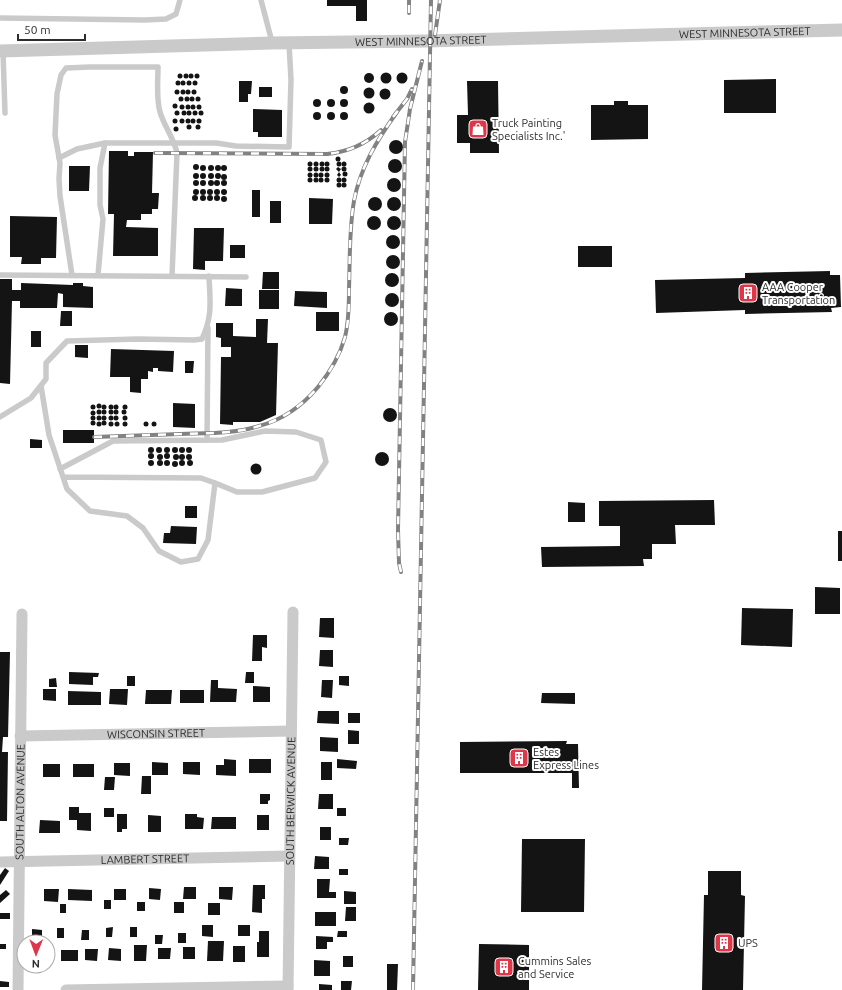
<svg xmlns="http://www.w3.org/2000/svg" width="842" height="990" font-family="Ubuntu,sans-serif">
<style>
.building{fill:#141414}
.lines{fill:none;stroke-linecap:round;stroke-linejoin:round}
.service{stroke:#cacaca;stroke-width:5.5}
.minor{stroke:#cacaca;stroke-width:11}
.tertiary{stroke:#cacaca;stroke-width:13}
.rail-casing{stroke:#828282;stroke-width:4}
.rail{stroke:#fff;stroke-width:2.5;stroke-dasharray:8;stroke-linecap:butt}
.labels{text-anchor:middle;stroke-width:4;stroke-linejoin:round;paint-order:stroke}
.street-label{font-size:11px;fill:#2d2d2d;stroke:#fff}
.poi-label{font-size:11px;fill:#2d2d2d;stroke:#fff;text-anchor:start}
</style>
<rect width="100%" height="100%" fill="#fff"/>
<g class="building">
<path d="M327 0H367V21H356V6H327Z"/>
<circle cx="402" cy="78" r="5.5"/>
<circle cx="386" cy="78" r="5.5"/>
<circle cx="369" cy="78" r="5"/>
<circle cx="197" cy="76" r="2.5"/>
<circle cx="180" cy="76" r="2.5"/>
<circle cx="191" cy="76" r="2.5"/>
<circle cx="186" cy="76" r="2.5"/>
<path d="M776 79V113H724V80Z"/>
<circle cx="183" cy="83" r="2.5"/>
<circle cx="189" cy="83" r="2.5"/>
<circle cx="178" cy="83" r="2.5"/>
<circle cx="195" cy="83" r="2.5"/>
<path d="M239 81H252L251 94H248V102H239Z"/>
<path d="M467 81H498L499 153H470V143H457V115H468Z"/>
<circle cx="344" cy="90" r="4"/>
<rect x="259" y="87" width="13" height="10"/>
<circle cx="369" cy="93" r="5.5"/>
<circle cx="385" cy="94" r="5.5"/>
<circle cx="177" cy="92" r="2.5"/>
<circle cx="188" cy="92" r="2.5"/>
<circle cx="183" cy="92" r="2.5"/>
<circle cx="194" cy="92" r="2.5"/>
<circle cx="187" cy="99" r="2.5"/>
<circle cx="192" cy="99" r="2.5"/>
<circle cx="181" cy="99" r="2.5"/>
<circle cx="198" cy="99" r="2.5"/>
<circle cx="331" cy="103" r="4"/>
<circle cx="344" cy="103" r="4"/>
<circle cx="317" cy="103" r="4"/>
<path d="M614 101H628V105H648V139L591 140V105H614Z"/>
<circle cx="369" cy="108" r="5.5"/>
<circle cx="175" cy="106" r="2.5"/>
<circle cx="199" cy="107" r="2.5"/>
<circle cx="188" cy="107" r="2.5"/>
<circle cx="193" cy="107" r="2.5"/>
<circle cx="182" cy="107" r="2.5"/>
<path d="M253 109 282 110V137H258V132H253Z"/>
<circle cx="201" cy="113" r="2.5"/>
<circle cx="189" cy="113" r="2.5"/>
<circle cx="195" cy="113" r="2.5"/>
<circle cx="184" cy="113" r="2.5"/>
<circle cx="177" cy="113" r="2.5"/>
<circle cx="317" cy="116" r="4"/>
<circle cx="344" cy="116" r="4"/>
<circle cx="331" cy="116" r="4"/>
<circle cx="193" cy="121" r="2.5"/>
<circle cx="188" cy="121" r="2.5"/>
<circle cx="175" cy="121" r="2.5"/>
<circle cx="199" cy="121" r="2.5"/>
<circle cx="182" cy="121" r="2.5"/>
<circle cx="198" cy="127" r="2.5"/>
<circle cx="189" cy="127" r="2.5"/>
<circle cx="176" cy="129" r="2.5"/>
<circle cx="396" cy="147" r="7"/>
<path d="M109 151H128V156H134V152H153L152 193H159L158 209H152V214H141V220H127L126 227 158 228V256H113L114 214H108Z"/>
<circle cx="338" cy="159" r="2.5"/>
<circle cx="395" cy="166" r="7"/>
<circle cx="339" cy="164" r="2.5"/>
<circle cx="327" cy="164" r="2.5"/>
<circle cx="310" cy="164" r="2.5"/>
<circle cx="322" cy="164" r="2.5"/>
<circle cx="344" cy="164" r="2.5"/>
<circle cx="316" cy="164" r="2.5"/>
<circle cx="196" cy="167" r="3"/>
<circle cx="224" cy="168" r="3"/>
<circle cx="218" cy="168" r="3"/>
<circle cx="203" cy="168" r="3"/>
<circle cx="211" cy="168" r="3"/>
<path d="M69 166H90L89 191H69Z"/>
<circle cx="327" cy="169" r="2.5"/>
<circle cx="322" cy="169" r="2.5"/>
<circle cx="344" cy="169" r="2.5"/>
<circle cx="310" cy="169" r="2.5"/>
<circle cx="316" cy="169" r="2.5"/>
<path d="M338 167 341 169 339 172 341 175 339 177 337 175 339 172 336 169Z"/>
<circle cx="345" cy="174" r="2.5"/>
<circle cx="316" cy="175" r="2.5"/>
<circle cx="321" cy="175" r="2.5"/>
<circle cx="310" cy="175" r="2.5"/>
<circle cx="327" cy="175" r="2.5"/>
<circle cx="218" cy="176" r="3"/>
<circle cx="196" cy="176" r="3"/>
<circle cx="211" cy="176" r="3"/>
<circle cx="203" cy="176" r="3"/>
<circle cx="224" cy="177" r="3"/>
<circle cx="394" cy="185" r="7"/>
<circle cx="321" cy="180" r="2.5"/>
<circle cx="316" cy="180" r="2.5"/>
<circle cx="310" cy="180" r="2.5"/>
<circle cx="339" cy="180" r="2.5"/>
<circle cx="344" cy="180" r="2.5"/>
<circle cx="327" cy="180" r="2.5"/>
<circle cx="211" cy="183" r="3"/>
<circle cx="224" cy="183" r="3"/>
<circle cx="196" cy="183" r="3"/>
<circle cx="203" cy="183" r="3"/>
<circle cx="217" cy="183" r="3"/>
<circle cx="344" cy="185" r="2.5"/>
<circle cx="339" cy="185" r="2.5"/>
<circle cx="203" cy="192" r="3"/>
<circle cx="210" cy="192" r="3"/>
<circle cx="224" cy="192" r="3"/>
<circle cx="196" cy="192" r="3"/>
<circle cx="217" cy="192" r="3"/>
<rect x="252" y="190" width="8" height="27"/>
<circle cx="203" cy="198" r="3"/>
<circle cx="217" cy="198" r="3"/>
<circle cx="195" cy="198" r="3"/>
<circle cx="210" cy="198" r="3"/>
<circle cx="224" cy="199" r="3"/>
<circle cx="394" cy="204" r="7"/>
<circle cx="375" cy="204" r="7"/>
<path d="M309 198 333 199 332 224H309Z"/>
<rect x="270" y="201" width="11" height="22"/>
<circle cx="374" cy="223" r="7"/>
<circle cx="394" cy="223" r="7"/>
<path d="M10 216 57 217 56 258H41V264H21L22 257H10Z"/>
<path d="M194 228H224L223 261H205V270L193 269Z"/>
<circle cx="393" cy="242" r="7"/>
<rect x="230" y="245" width="15" height="13"/>
<rect x="578" y="246" width="34" height="21"/>
<circle cx="393" cy="262" r="7"/>
<path d="M830 271V275H840L841 307 831 308 832 312 745 314V310L656 313 655 280 745 278V273Z"/>
<path d="M263 272H279V289H262Z"/>
<circle cx="392" cy="280" r="7"/>
<path d="M0 279H12V290H21V283L73 285V283H83V286L93 287V308L63 307V294L58 293 57 308H20V301H12L10 384 0 383Z"/>
<path d="M226 288 242 289V306H225Z"/>
<rect x="259" y="290" width="20" height="19"/>
<path d="M295 291 327 292V308L294 306Z"/>
<circle cx="392" cy="300" r="7"/>
<path d="M61 311H72V326H60Z"/>
<circle cx="391" cy="319" r="7"/>
<rect x="316" y="312" width="23" height="19"/>
<path d="M256 319H268L267 343H278L276 415 260 422H233V425L220 424 221 357H231V347H221V338L216 337V323H233V336L256 337Z"/>
<rect x="31" y="331" width="10" height="16"/>
<path d="M75 345H88V358L75 357Z"/>
<path d="M111 349 174 351 173 372 158 371V368H153V372L148 371V379H141V393L130 392V377H110Z"/>
<path d="M185 361H194L193 373H185Z"/>
<path d="M173 403 195 404V428L173 427Z"/>
<circle cx="99" cy="406" r="2.5"/>
<circle cx="104" cy="407" r="2.5"/>
<circle cx="111" cy="407" r="2.5"/>
<circle cx="125" cy="407" r="2.5"/>
<circle cx="93" cy="407" r="2.5"/>
<circle cx="116" cy="407" r="2.5"/>
<circle cx="390" cy="415" r="7"/>
<circle cx="111" cy="412" r="2.5"/>
<circle cx="104" cy="412" r="2.5"/>
<circle cx="124" cy="412" r="2.5"/>
<circle cx="116" cy="412" r="2.5"/>
<circle cx="99" cy="412" r="2.5"/>
<circle cx="93" cy="413" r="2.5"/>
<circle cx="99" cy="418" r="2.5"/>
<circle cx="111" cy="418" r="2.5"/>
<circle cx="116" cy="418" r="2.5"/>
<circle cx="104" cy="418" r="2.5"/>
<circle cx="125" cy="418" r="2.5"/>
<circle cx="93" cy="418" r="2.5"/>
<circle cx="93" cy="423" r="2.5"/>
<circle cx="104" cy="423" r="2.5"/>
<circle cx="117" cy="424" r="2.5"/>
<circle cx="146" cy="424" r="2.5"/>
<circle cx="99" cy="424" r="2.5"/>
<circle cx="111" cy="424" r="2.5"/>
<circle cx="125" cy="424" r="2.5"/>
<circle cx="154" cy="424" r="2.5"/>
<rect x="63" y="430" width="31" height="13"/>
<path d="M30 439 42 440V448H30Z"/>
<circle cx="167" cy="450" r="3"/>
<circle cx="151" cy="450" r="3"/>
<circle cx="159" cy="450" r="3"/>
<circle cx="175" cy="450" r="3"/>
<circle cx="189" cy="450" r="3"/>
<circle cx="182" cy="450" r="3"/>
<circle cx="382" cy="459" r="7"/>
<circle cx="167" cy="456" r="3"/>
<circle cx="151" cy="456" r="3"/>
<circle cx="182" cy="457" r="3"/>
<circle cx="176" cy="457" r="3"/>
<circle cx="160" cy="457" r="3"/>
<circle cx="189" cy="457" r="3"/>
<circle cx="182" cy="463" r="3"/>
<circle cx="160" cy="463" r="3"/>
<circle cx="151" cy="463" r="3"/>
<circle cx="190" cy="463" r="3"/>
<circle cx="167" cy="463" r="3"/>
<circle cx="175" cy="464" r="3"/>
<circle cx="256" cy="469" r="5.5"/>
<path d="M714 500 715 525H675L676 544H652V559H643L644 566 542 567 541 547 620 546V526H599V501Z"/>
<path d="M568 502 585 503V522H568Z"/>
<rect x="185" y="506" width="12" height="12"/>
<path d="M171 526 197 527 196 544 163 543 164 533H170Z"/>
<rect x="838" y="531" width="4" height="30"/>
<path d="M815 587 840 588V614H815Z"/>
<path d="M742 608 793 609 792 647 741 645Z"/>
<path d="M320 618H334V638L319 637Z"/>
<path d="M253 635H267V648L262 647V661H252Z"/>
<path d="M320 650H333V667L319 666Z"/>
<path d="M0 652H10L8 737H3L2 752H8L7 821H0Z"/>
<path d="M69 672 99 673 98 677H93V685L69 684Z"/>
<path d="M246 672H254V683H245Z"/>
<rect x="127" y="676" width="8" height="10"/>
<path d="M339 676H349V686L339 685Z"/>
<path d="M56 678 57 687H49V679Z"/>
<path d="M211 680H218V688L237 689 236 702H210Z"/>
<path d="M322 680H333L332 698 321 697Z"/>
<path d="M253 686 270 687V702H253Z"/>
<path d="M43 689H56V701L43 700Z"/>
<path d="M110 689H128L127 705 109 704Z"/>
<path d="M146 690H172L171 704H145Z"/>
<rect x="180" y="690" width="24" height="13"/>
<path d="M68 691 101 692V705H68Z"/>
<path d="M542 693H575V704L541 703Z"/>
<path d="M318 711H339V724L317 723Z"/>
<rect x="348" y="713" width="12" height="10"/>
<path d="M348 730 359 731V744H348Z"/>
<path d="M320 737 338 738V752L320 751Z"/>
<path d="M567 741 566 744H578L579 788H572V773H460V742Z"/>
<path d="M224 759 236 760V776L216 775V765H224Z"/>
<rect x="249" y="759" width="22" height="14"/>
<path d="M337 759 357 761 356 769 337 768Z"/>
<path d="M152 762 168 763V775H152Z"/>
<path d="M183 762H200V775L183 774Z"/>
<rect x="321" y="762" width="11" height="18"/>
<path d="M114 763H130V776L114 775Z"/>
<rect x="43" y="764" width="17" height="13"/>
<rect x="73" y="764" width="21" height="13"/>
<path d="M142 776H151V794H141Z"/>
<path d="M105 777H115L114 790H104Z"/>
<path d="M260 794H270V800L268 801V804H260Z"/>
<path d="M319 794H333V809H318Z"/>
<path d="M69 807H79V813H91V831L77 830V820H69Z"/>
<rect x="104" y="808" width="10" height="9"/>
<rect x="337" y="808" width="9" height="8"/>
<path d="M117 814H127V829H122V832H117Z"/>
<path d="M185 814H197V817L204 818 203 829H185Z"/>
<path d="M148 815 161 816V832H148Z"/>
<rect x="257" y="815" width="12" height="15"/>
<path d="M212 817H236V829H211Z"/>
<path d="M40 820 60 821V833H39Z"/>
<rect x="320" y="827" width="11" height="13"/>
<path d="M339 838H349L348 845H339Z"/>
<path d="M522 839H585L584 912H521Z"/>
<path d="M315 856 329 857V869H314Z"/>
<path d="M5 868 9 871 0 885V875Z"/>
<rect x="339" y="869" width="9" height="6"/>
<path d="M708 871H741V895L745 896 743 990H702L704 895H708Z"/>
<path d="M317 879H330L329 892H336V898H317Z"/>
<path d="M253 885H265V899H262V913L252 912Z"/>
<path d="M184 887H196V899H183Z"/>
<path d="M219 887H233L232 900 219 899Z"/>
<path d="M149 888 161 889 160 900 149 899Z"/>
<path d="M44 889H59L58 902 44 901Z"/>
<path d="M68 889 92 890V901L68 900Z"/>
<rect x="114" y="889" width="12" height="11"/>
<path d="M6 890 10 894 0 903V895Z"/>
<path d="M344 891 356 892V904H344Z"/>
<rect x="104" y="900" width="7" height="9"/>
<rect x="137" y="902" width="8" height="9"/>
<rect x="174" y="902" width="10" height="11"/>
<rect x="208" y="903" width="12" height="12"/>
<rect x="60" y="904" width="6" height="9"/>
<path d="M346 907H356V921H345Z"/>
<rect x="315" y="912" width="21" height="14"/>
<rect x="0" y="913" width="10" height="6"/>
<path d="M202 925H213V937L202 936Z"/>
<rect x="238" y="925" width="12" height="11"/>
<path d="M113 927 112 937H106V928Z"/>
<rect x="130" y="927" width="7" height="10"/>
<rect x="57" y="928" width="7" height="10"/>
<path d="M32 929 42 930V938L32 937Z"/>
<path d="M82 930H89V940H81Z"/>
<path d="M259 931H269V957H257V942H259Z"/>
<path d="M338 931H347V937H337Z"/>
<rect x="178" y="933" width="8" height="10"/>
<path d="M155 935H163L162 944H155Z"/>
<path d="M316 936 333 937V942H327V949H316Z"/>
<path d="M208 941H224L223 961H207Z"/>
<rect x="0" y="944" width="6" height="5"/>
<path d="M479 944 529 945V990H478Z"/>
<path d="M134 945H147L146 961H134Z"/>
<rect x="233" y="946" width="12" height="16"/>
<rect x="183" y="947" width="12" height="12"/>
<path d="M109 948 121 949V961L108 960Z"/>
<path d="M158 948H171L170 959H158Z"/>
<path d="M85 949H98L97 961 85 960Z"/>
<rect x="48" y="950" width="3" height="11"/>
<rect x="61" y="950" width="17" height="11"/>
<rect x="343" y="956" width="10" height="11"/>
<path d="M314 960 330 961V976H314Z"/>
<path d="M387 964H398L397 990H387Z"/>
<path d="M0 981 9 982V987H0Z"/>
<path d="M341 981H352L351 990H341Z"/>
<path d="M319 984 332 985V990H319Z"/>
</g>
<g class="lines">
<g class="service">
<path d="M261 0 272 42"/>
<path d="M0 18 145 20 166 19 176 14 180 0"/>
<path d="M3 51 5 113"/>
<path d="M59 158 77 149 105 143"/>
<path d="M0 275 246 277"/>
<path d="M72 275 60 196 59 179 60 163 55 135 57 94 61 75 66 68 90 67H158C158 81 156 98 160 112 164 126 174 138 177 153L172 276"/>
<path d="M98 275 103 219 100 205V168L105 143H216L236 146 289 147 291 80 289 43"/>
<path d="M41 386 49 435 67 489 90 511 127 516 143 528 159 551 181 562 198 559 208 540 215 483 201 478 63 477"/>
<path d="M0 417 31 398 46 379V363L67 341 138 339 194 340 202 339C213 315 210 301 209 276"/>
<path d="M207 440 208 328"/>
<path d="M60 469 113 441 222 440 265 431 296 432 321 440 326 462 315 478 262 492H237L215 483"/>
</g>
<g class="minor">
<path id="s1" d="M20 736 291 731"/>
<path id="s2" d="M0 862 289 856"/>
<path id="s3" d="M18 990 22 614"/>
<path d="M66 990 288 986"/>
<path id="s4" d="M288 990 293 612"/>
</g>
<path class="tertiary" id="s5" d="M0 51 272 43 426 41 842 30"/>
<g class="rail-casing">
<g id="rail">
<path d="M409 13V0"/>
<path d="M435 35 440 0"/>
<path d="M393 117 407 99 412 89"/>
<path d="M155 153 327 154C348 152 366 144 381 130"/>
<path d="M94 437C123 436 152 435 181 434 207 433 234 434 259 426 282 420 303 405 318 387 330 372 340 355 345 337 349 321 349 305 349 289 350 260 349 230 354 201 360 168 377 140 397 112"/>
<path d="M401 572 399 563 398 530 405 142 410 109 422 61"/>
<path d="M413 990 431 0"/>
</g>
</g>
<use href="#rail" class="rail"/>
</g>
<defs>
<g id="shop-square" transform="scale(1)"><rect x="-9" y="-9" width="18" height="18" rx="4" fill="#dd3749" stroke="#fff"/><path d="M-5-2.5h2.3a2.7 3.5 0 0 1 5.4 0H5L5.5 6h-11ZM-1.5-2.5h3a1.5 2.3 0 0 0-3 0Z" fill="#fff"/></g>
<g id="building-square" transform="scale(1)"><rect x="-9" y="-9" width="18" height="18" rx="4" fill="#dd3749" stroke="#fff"/><path d="M-4-6H4V6H1V3H-1V6H-4ZM-2.5-4.3h1.7v1.8h-1.7ZM.8-4.3h1.7v1.8H.8ZM-2.5-1h1.7V.8h-1.7ZM.8-1h1.7V.8H.8Z" fill="#fff"/></g>
</defs>
<g fill-rule="evenodd">
<use href="#shop-square" x="478" y="129"/>
<use href="#building-square" x="748" y="293"/>
<use href="#building-square" x="519" y="758"/>
<use href="#building-square" x="724" y="943"/>
<use href="#building-square" x="504" y="967"/>
</g>
<g class="labels">
<g class="street-label">
<text dy="4" stroke="none"><textPath href="#s5" startOffset="745">WEST MINNESOTA STREET</textPath></text>
<text dy="4" stroke="none"><textPath href="#s5" startOffset="421">WEST MINNESOTA STREET</textPath></text>
<text dy="4" stroke="none"><textPath href="#s1" startOffset="136">WISCONSIN STREET</textPath></text>
<text dy="4" stroke="none"><textPath href="#s4" startOffset="189">SOUTH BERWICK AVENUE</textPath></text>
<text dy="4" stroke="none"><textPath href="#s3" startOffset="188">SOUTH ALTON AVENUE</textPath></text>
<text dy="4" stroke="none"><textPath href="#s2" startOffset="145">LAMBERT STREET</textPath></text>
</g>
<g class="poi-label">
<text x="492" y="127">Truck Painting<tspan x="492" dy="13">Specialists Inc.'</tspan></text>
<text x="762" y="291">AAA Cooper<tspan x="762" dy="13">Transportation</tspan></text>
<text x="533" y="756">Estes<tspan x="533" dy="13">Express Lines</tspan></text>
<text x="738" y="947">UPS</text>
<text x="518" y="965">Cummins Sales<tspan x="518" dy="13">and Service</tspan></text>
</g>
</g>
<g transform="translate(36 954) rotate(181)"><circle r="19" fill="#ffffff" stroke="#ababab"/>
<path d="M0-3L7 15L0 10L-7 15Z" fill="#dd3749"/>
<text y="-6" font-size="11" font-weight="bold" text-anchor="middle" fill="#2d2d2d">N</text>
</g>
<path d="M18 34v6h67v-6" fill="none" stroke="#2d2d2d" stroke-width="2"/>
<text x="24" y="34" font-size="12" fill="#2d2d2d" stroke="#ffffff" stroke-width="3" paint-order="stroke">50 m</text>
</svg>
